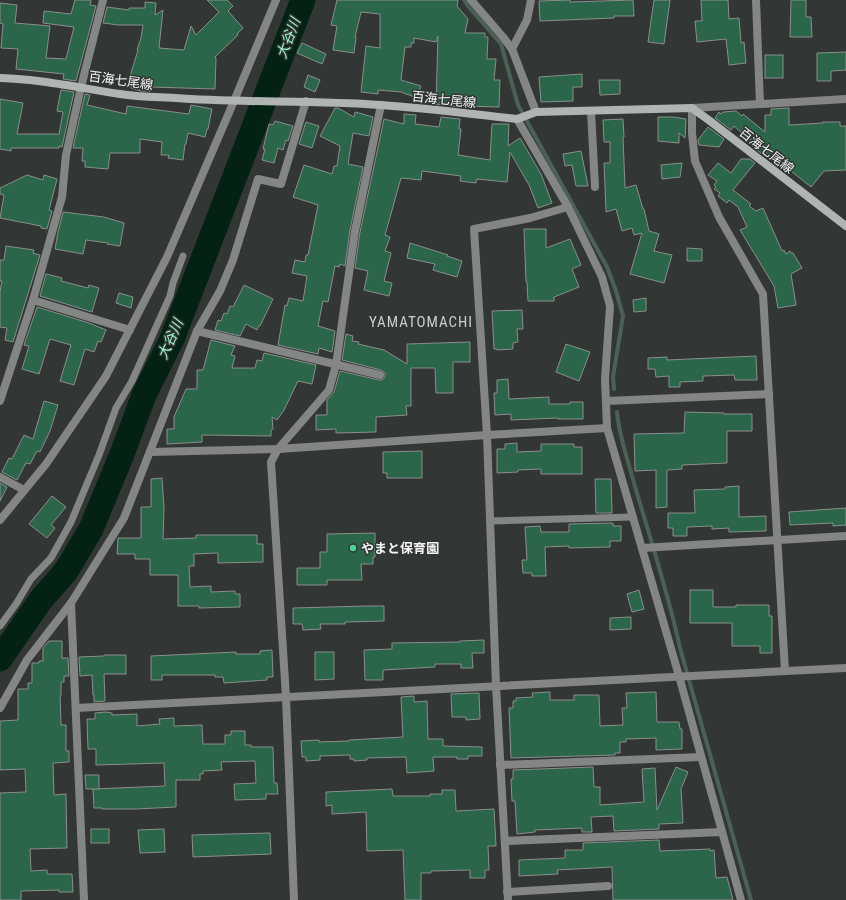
<svg xmlns="http://www.w3.org/2000/svg" width="846" height="900" font-family="'Roboto Condensed','Noto Sans JP',sans-serif">
<style>
.lines{fill:none;stroke-linecap:round;stroke-linejoin:round}
.stream{stroke:#4b6157;stroke-width:4}
.river{stroke:#032214;stroke-width:25}
.building{fill:#2b654a;stroke:#8a8f8c}
.service{stroke:#848685;stroke-width:7}
.minor{stroke:#848685;stroke-width:8}
.tertiary{stroke:#848685;stroke-width:8}
.secondary{stroke:#b0b4b2;stroke-width:8}
.poi-dot{fill:#4fd399;stroke:#323634;stroke-width:1.5}
.labels{text-anchor:middle;stroke-width:3;stroke-linejoin:round;paint-order:stroke}
.street-label{font-size:13px;fill:#f2f5f4;stroke:#323634}
.poi-label{font-size:13px;font-weight:bold;fill:#f2f5f4;stroke:#323634;text-anchor:start}
.water-label{font-size:14px;font-style:italic;fill:#9ef6c9;stroke:#323634}
.quarter-label{font-size:15px;letter-spacing:1px;fill:#c8cecb;stroke:#323634}
</style>
<rect width="100%" height="100%" fill="#323634"/>
<g class="lines">
<g class="stream">
<path d="M464 0 468 6 501 44 518 105 607 267 616 291 623 316 613 377 614 389"/>
<path d="M617 412C619 436 628 460 634 483 650 538 668 592 680 648L751 900"/>
</g>
<path class="river" d="M0 659 40 601 66 571 91 529 122 454 144 395 172 339 303 0"/>
</g>
<g class="building">
<path d="M75 0H91L90 5 96 6 76 81 63 79 64 74 16 69 18 49 1 48 3 24 0 23V3L17 5 15 23 50 26 46 58 66 59 74 27 43 23 44 11 71 14Z"/>
<path d="M207 0H227L233 6 228 11 243 28 237 34 238 35 215 57 216 58 215 89 151 87V91H141L131 88V84L128 83 138 50H137L141 38 143 25H119L103 23 107 7 129 10V8H145V2L156 3 155 15 163 10 159 48 184 50 191 26 196 35 219 12Z"/>
<path d="M337 0H458L457 6 468 19 465 33H485V37H488L487 59H496L494 80H500L499 107 462 106V107L436 104 438 36 436 42 414 38V43H411V47H405L401 80 421 86 417 98 401 92 378 90V94L361 92 366 46 380 48V14L361 12 355 37H356L354 53 333 50 337 26 331 25Z"/>
<path d="M570 0V2L633 0 634 16H614V18L540 21 539 1Z"/>
<path d="M654 0H670L664 44 648 42Z"/>
<path d="M701 0H728L729 19 739 18 741 43 744 42 746 63 729 65 726 39 697 42 695 21H702Z"/>
<path d="M791 0H806V17H811L812 37H790Z"/>
<path d="M302 43 326 54 322 64 297 53Z"/>
<path d="M846 52V70L831 71V81H817V53Z"/>
<rect x="765" y="55" width="18" height="23"/>
<path d="M582 74V87H573V101L541 102 539 77Z"/>
<path d="M308 75 320 80 315 92 304 87Z"/>
<path d="M599 80H620V94L600 95Z"/>
<path d="M61 90 74 92 62 147 59 146V148H11V151L0 149V99L23 103 17 134H59L63 112 57 111Z"/>
<path d="M85 94 90 95 87 105 126 114 127 106 189 114 191 105 212 109 208 129H207L205 137 188 133 186 144H185L183 160 168 158 169 155H161L162 142 140 139V153H110L108 169 85 167V161H82L83 148H73Z"/>
<path d="M335 108H338L354 117 355 112 373 117 369 136 353 133 348 164 363 167 350 230 345 266 340 264 339 267 335 266 328 302 323 301 318 326 335 331 332 352 319 348 318 354 278 345 285 305 287 306 289 298 303 301 307 276 292 273 295 260 305 262 306 255H308L318 205 293 197 304 165 332 174 334 166H337L340 146 320 136Z"/>
<path d="M789 108V125L823 123V122H840V126H846V170L824 171 811 187 772 156 771 157 764 152 762 154 752 146 754 144 753 142 734 126 731 130 715 118 719 112 721 114 723 112 736 111 742 116 743 114 765 132V115H771V109Z"/>
<path d="M404 114 416 115 415 124 439 127 441 117 460 119 459 129H461L458 155 490 160 492 124H509L508 146 520 138 541 174 552 203 538 208 529 185 510 152 507 182 477 179 476 183 460 181 461 176 422 171 421 180 401 178 385 235 390 237 385 251 391 253 384 281 392 283 389 296 364 290 368 271 355 268 360 232 384 119 404 124Z"/>
<path d="M658 117H673L686 119 685 138 679 133V143L658 141Z"/>
<path d="M623 119 624 137H623L625 188 636 185 643 209H644L649 231 659 234 654 251 672 255 664 283 630 274 642 233 634 235 632 228 622 231 616 209 606 212 604 163H610V142H604L603 120Z"/>
<path d="M275 121 293 126 288 141 286 140 283 150 278 148 274 163 262 160 265 149H263L269 124 273 125Z"/>
<path d="M306 122 319 126 312 148 299 144Z"/>
<path d="M708 127 724 139 719 147 699 145 698 140Z"/>
<path d="M581 151 588 186H576L572 165 565 166 563 154Z"/>
<path d="M741 159H750L755 163 733 190 751 204 749 206 756 211 763 208 782 251 784 250 786 254 790 251 791 253H793L802 268 791 274 796 305 778 308 774 286 740 230 747 227 738 207 729 200 727 203 718 196 720 193 714 189 716 187 714 185 717 181 708 175 718 163 731 173Z"/>
<path d="M682 163 680 177 662 179 661 165Z"/>
<path d="M27 175 43 180 44 175 57 179 49 210 52 211 47 229 41 228V226L0 218 4 195 0 194V188Z"/>
<path d="M63 212 104 217 124 223 120 246 107 244 108 243 86 240 83 254 55 249 58 232Z"/>
<path d="M524 229H546V248L570 239 581 265 572 269 579 287 554 297V301H528L527 282H526Z"/>
<path d="M410 243 448 255 447 256 462 261 457 277 433 270 435 264 407 258Z"/>
<path d="M6 246 34 250 33 253 40 255 13 342 5 340 7 328 0 327V291L2 281H0V260H4Z"/>
<path d="M687 248 702 249V261H687Z"/>
<path d="M46 274 62 278 61 281 88 288 89 285 99 288 92 312 40 296Z"/>
<path d="M244 285 273 299 260 326 259 325 257 330 246 324 240 336 215 330 218 320 221 321 224 313 227 314 230 306 233 307Z"/>
<path d="M119 293 133 297 131 308 116 303Z"/>
<path d="M646 298V311L634 312 633 300Z"/>
<path d="M37 307 89 323 106 330 101 342 98 341 94 352 85 349 74 385 60 381 71 345 50 339 39 374 22 369 29 346 24 345Z"/>
<path d="M522 310 523 329H517L518 342 513 343V349L497 350V349H494L492 311Z"/>
<path d="M346 334 353 336 352 341 359 342 358 344 384 350 407 364V344L470 342V362H453V393H436L435 368H411V406H406L407 415 376 417V432L336 433V429L316 430V415H327V400L334 392 340 371 379 380H382L385 377V373L381 370 342 360Z"/>
<path d="M211 340 235 346 231 355 235 356 232 368H255L257 360 262 361 264 353 316 365 312 384 298 381 284 410 277 420 272 417 273 429 271 430V436L202 435V442L167 444V429H174V417L186 389H197V370H203Z"/>
<path d="M566 344 590 352 579 381 556 372Z"/>
<path d="M756 356 757 380H735L734 375 703 376V381L680 382V387H669V376L656 377 655 369H648V358L667 357V360Z"/>
<path d="M508 379 509 399 549 397V404H570V402H583V419H558V418L511 420V414L495 415 494 393H497V380Z"/>
<path d="M44 401 58 405 50 431 40 452 37 451 30 464 26 463 17 480 2 472 9 458 12 459 24 435 33 439Z"/>
<path d="M685 412 724 413V414H752V431H727V463L682 465V469L667 470V507L656 508V470L635 471 634 434 684 433Z"/>
<path d="M517 443V452L541 451V444H574V447H582V474H541V469L518 470V472L497 473V449H505V444Z"/>
<path d="M422 451V478H387V473H383V452Z"/>
<path d="M162 478 164 507 163 539 196 538V535H257V544H263V562L218 563V553L194 554V566H189L190 587 211 586V592L235 591V594H240V607L199 608V606H178V575H150V559H135V554H117L118 538H141V507H151V479Z"/>
<path d="M595 479H611L612 513H596Z"/>
<path d="M0 483 7 487 0 501Z"/>
<path d="M739 486V517L766 516V531L729 532V528L712 529V526L687 527V536H673V528H668V513H695L694 490 725 489V487Z"/>
<path d="M52 496 66 507 51 525 55 528 47 538 29 524Z"/>
<path d="M846 508V525L833 526V523L790 525 789 512Z"/>
<path d="M613 523V526H621V541H610V547L569 548V546L545 547 546 576H532V573H523L522 560H527L525 527 540 526 541 532H569V524Z"/>
<path d="M375 533V557H373V564H361L362 580H327V585H297V568H320V552H327V534Z"/>
<path d="M639 590 644 609 632 612 627 594Z"/>
<path d="M690 590H713V607H736V605H769V616H772V653H760V646H732V623H690Z"/>
<path d="M367 606H384V621L345 622V624H320L321 629 303 630 302 624H293V608Z"/>
<path d="M631 617V629L610 630V618Z"/>
<path d="M484 640V653H472L473 668H461V664H435V667L383 670V680H365L364 650 392 649V643L460 642V641Z"/>
<path d="M49 641H62V658H68L69 676H64V682H61V696H60L61 725H66V751H69V762L53 763 54 795 66 794 67 848 30 849 31 871 47 870V874H72L73 892H59V890L21 891V900H0V793L26 792 25 769 0 770V721L18 720V689H28V683H32V663H39V661H43V648Z"/>
<path d="M272 650 273 677H267V680L224 683 223 677H215V675H162V680H151V656L236 652V654H260V651Z"/>
<path d="M315 652H334V679L315 680Z"/>
<path d="M104 655H126V674H104L105 701 94 702V695H93L92 675 80 676 79 657 104 656Z"/>
<path d="M550 692V700H574V695H599L600 726 623 725 622 708H627L626 693 656 692 657 722H679L680 729H682V749L656 750V738L626 739V742H620V753H615V755L511 758 509 708H513V701H516V698L533 697 532 693Z"/>
<path d="M479 693 480 719 466 720V717H452L451 694Z"/>
<path d="M414 696V702L427 701 428 739H443V746L482 747V756H468V759H457V757H433L434 771 407 773 406 757H404L367 758V760L354 761V759H350V755L320 756V760L306 761V757H302L301 741 319 740V742L349 741V740L403 737 401 697Z"/>
<path d="M106 712 112 713V715L137 714V726L160 724 159 719 174 718V726L202 725 203 744H225V735H231V731H245V745H251V747H273L274 783H277L278 794H266V799L235 800 234 784 256 783 255 761 221 762 222 770 203 771V774H200V780H176V807L136 809H102V808H94L93 789 165 786 164 763 96 765V749H88L87 719H95V713Z"/>
<path d="M593 767 594 787H600V805L644 802 642 769 655 768 657 810 676 767 688 772 681 789 683 823 659 824V829L614 831 613 816 591 817 592 832H582V828L535 830V832L517 834 515 801H512L511 779H513V770Z"/>
<path d="M85 775H99V789H86Z"/>
<path d="M392 789 393 796H430V794H442V790H455L456 811 494 809 496 846H488L489 870H485V878H470V870L431 871V873H421V900H405L403 850 367 851 366 812 332 814V805L326 806V792Z"/>
<rect x="91" y="829" width="18" height="14"/>
<path d="M164 829 165 852 140 853 138 830Z"/>
<path d="M270 833 271 854 193 857 192 835Z"/>
<path d="M659 840 660 851 710 849V851L714 850 716 878 727 877 733 900H613L612 867 557 870 558 874 519 876V860L565 858V850H583V843Z"/>
</g>
<g class="lines">
<g class="service">
<path d="M490 521 633 517"/>
<path d="M0 626 16 604 31 579 51 558 71 522 99 455 116 408 132 381 170 296 173 283 183 256"/>
</g>
<g class="minor">
<path d="M471 0 503 37 512 49 536 112"/>
<path d="M756 0 760 104"/>
<path d="M512 49 527 20 531 0"/>
<path d="M591 111 595 187"/>
<path d="M517 119 568 207 602 277 610 306 605 379 607 428 679 676 741 900"/>
<path d="M33 300 62 197 66 155 81 87 103 0"/>
<path d="M197 331 380 375"/>
<path d="M0 401 33 300 130 330"/>
<path d="M606 401 769 394"/>
<path d="M150 452 278 449 487 435 607 428"/>
<path d="M0 477 24 490"/>
<path d="M642 548 846 536"/>
<path d="M71 603 84 900"/>
<path d="M785 671 763 294 719 217 695 161 692 133V108L846 99"/>
<path d="M0 708 27 660 71 603 124 518 197 331 220 291 233 260 258 179 281 184 306 101"/>
<path d="M76 708 846 668"/>
<path d="M500 765 701 757"/>
<path d="M505 841 722 832"/>
<path d="M507 892 608 886"/>
<path d="M294 900 286 697 271 462 278 449 329 390 336 365 355 231 381 105"/>
<path d="M508 900 496 686 487 435 474 229 530 218 568 207"/>
</g>
<path class="tertiary" d="M0 520 46 464 106 376 167 257 234 101 276 0"/>
<path class="secondary" d="M0 78C41 79 80 88 120 94 138 97 157 97 175 98 243 103 312 100 381 105 426 108 471 114 517 119L536 112 692 108 710 121 846 226"/>
</g>
<circle class="poi-dot" cx="353" cy="548" r="4"/>
<g class="labels">
<g class="street-label">
<text transform="translate(121 80) rotate(8)" y="5">百海七尾線</text>
<text transform="translate(444 99) rotate(6)" y="5">百海七尾線</text>
<text transform="translate(767 150) rotate(38)" y="5">百海七尾線</text>
</g>
<g class="poi-label">
<text x="361" y="553">やまと保育園</text>
</g>
<g class="water-label">
<text transform="translate(288 38) rotate(-69)" y="5">大谷川</text>
<text transform="translate(170 339) rotate(-66)" y="5">大谷川</text>
</g>
<g class="quarter-label">
<text x="421" y="327">YAMATOMACHI</text>
</g>
</g>
</svg>
